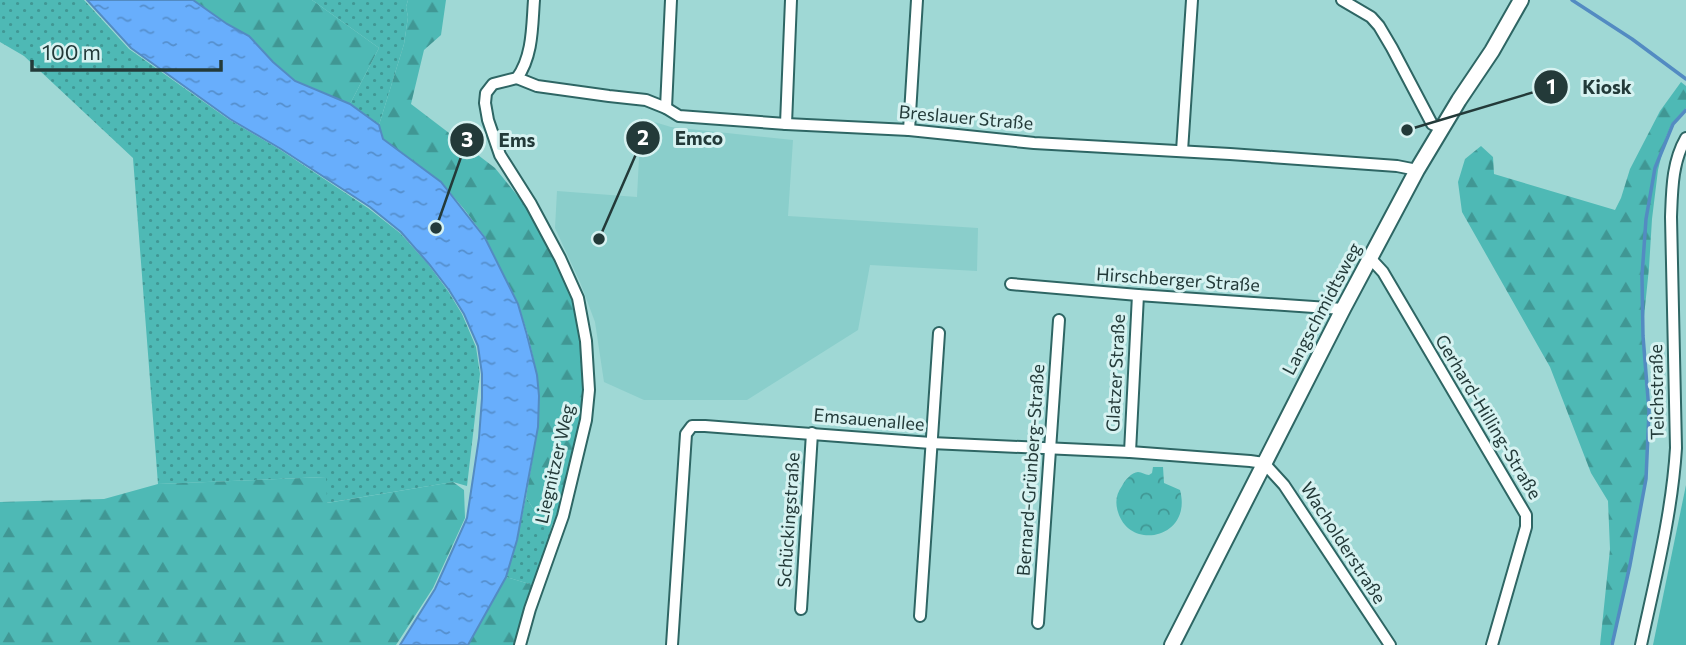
<svg xmlns="http://www.w3.org/2000/svg" width="1686" height="645" font-family="Commissioner,sans-serif">
<style>
.built{fill:#8acecb}
.grass{fill:url(#grass-dots)}
.forest{fill:url(#forest-firs)}
.park{fill:url(#park-crowns)}
.pitch{fill:#4eb9b5}
.water{fill:url(#water-ripples);stroke:#538bc2;stroke-width:2}
.lines{fill:none;stroke-linecap:round;stroke-linejoin:round}
.stream{stroke:#538bc2;stroke-width:3.5}
.street-casing{stroke:#2e6664;stroke-width:14}
.secondary-casing{stroke:#2e6664;stroke-width:18}
.street{stroke:#fff;stroke-width:10}
.secondary{stroke:#fff;stroke-width:14}
.labels{text-anchor:middle;stroke-width:6;stroke-linejoin:round;paint-order:stroke}
.street-label{font-size:18px;fill:#233a39;stroke:#d6f2f1}
.leader{fill:none;stroke:#233a39;stroke-width:2.5}
.callout-dot{fill:#233a39;stroke:#d6f2f1;stroke-width:2.5}
.mark-label{font-size:21px;text-anchor:middle;font-weight:bold;fill:#fff}
.callout-label{font-size:19px;text-anchor:middle;font-weight:bold;fill:#233a39;stroke:#d6f2f1;stroke-width:6;stroke-linejoin:round;paint-order:stroke}
</style>
<defs>
<pattern id="grass-dots" width="8" height="8" patternUnits="userSpaceOnUse" patternTransform="scale(1.75)"><rect width="8" height="8" fill="#4eb9b5"/><path d="M2 2h.1M6 6h.1" fill="none" stroke="#409794" stroke-width="1.8" stroke-linecap="round"/></pattern>
<pattern id="forest-firs" width="22" height="20" patternUnits="userSpaceOnUse" patternTransform="scale(1.75)"><rect width="22" height="20" fill="#4eb9b5"/><path d="M5 1l3.5 6h-7zM16 11l3.5 6h-7z" fill="#409794"/></pattern>
<pattern id="park-crowns" width="20" height="18" patternUnits="userSpaceOnUse" patternTransform="scale(1.75)"><rect width="20" height="18" fill="#4eb9b5"/><path d="M2 6a3 3 0 1 1 6 0M12 15a3 3 0 1 1 6 0" fill="none" stroke="#409794"/></pattern>
<pattern id="water-ripples" width="26" height="14" patternUnits="userSpaceOnUse" patternTransform="scale(1.75)"><rect width="26" height="14" fill="#68aefc"/><path d="M2 4q2-2 4 0t4 0M15 11q2-2 4 0t4 0" fill="none" stroke="#558fcd"/></pattern>
</defs>
<rect width="100%" height="100%" fill="#9fd8d5"/>
<path class="built" d="M641 118 671 127 793 140 788 216 978 228 977 271 870 265 858 330 747 400H644L604 382 595 322 580 282 555 228 557 191 637 197Z"/>
<g class="grass">
<path d="M0 0H84L129 49 228 119 279 149 368 208 400 233 428 264 448 291 462 314 476 347 480 374 467 486 453 482 326 503 325 477 158 484 133 158 24 56 0 42Z"/>
<path d="M312 0H408L406 7 408 17 404 44 379 125 350 104 379 48Z"/>
<path d="M526 497 543 525H552L536 586 506 577 517 540Z"/>
</g>
<g class="forest">
<path d="M193 0H312L379 48 350 104 295 82 273 62 249 36 227 24Z"/>
<path d="M408 0H446L441 35 424 50 411 104 495 168 526 206 558 260 574 300 582 341 585 390 581 420 560 513 552 525H543L526 497 538 427 539 396 537 374 528 335 518 304 485 237 464 209 441 182 383 139 379 125 404 44 408 17 406 7Z"/>
<path d="M1681 82 1686 86V108L1672 123 1666 137 1658 170 1652 219 1649 268 1642 336 1648 411 1645 479 1629 565 1614 635 1610 645H1600L1610 549 1608 501 1591 473 1550 367 1462 212 1458 182 1465 159 1481 146 1493 157 1494 174 1615 210 1621 198 1630 169 1660 111Z"/>
<path d="M326 477 327 503 453 482 464 490 465 518 433 588 396 645H0V502L104 499 158 484Z"/>
<path d="M506 577 536 586 517 645H468Z"/>
</g>
<path class="park" d="M1153 467H1163L1164 483 1180 490C1193 538 1130 552 1118 512 1115 503 1116 494 1122 486 1124 481 1132 472 1138 472 1142 472 1145 475 1149 475L1152 473Z"/>
<path class="pitch" d="M1686 485V645H1653Z"/>
<path class="water" d="M87 0H193L227 24 249 36 273 62 295 81 350 104 379 125 383 139 441 182 485 238 518 304 527 335 537 375 539 396 538 427 517 540 506 577 468 645H400L435 589 467 518 479 438 482 398V374L478 346 464 314 449 290 429 264 401 232 370 207 281 149 230 119 131 48Z"/>
<g class="lines">
<g class="stream">
<path d="M1572 0 1632 39 1686 79"/>
<path d="M1612 645 1630 565 1646 479 1649 411 1643 336 1642 276 1646 219 1655 168 1673 124 1686 110"/>
</g>
<g class="street-casing">
<g id="street">
<path d="M1342 0 1371 17 1379 26 1392 48 1432 124 1443 128"/>
<path d="M517 78 537 86 609 96 646 100 666 108 679 116 786 124 909 130 1034 143 1230 154 1397 166 1417 170"/>
<path d="M517 78 493 84 486 93 485 103 488 120 500 155 531 204 560 258 578 298 586 341 589 390 586 420 563 516 530 609 520 645"/>
<path d="M517 78C533 56 532 26 534 0"/>
<path d="M666 108 671 0"/>
<path d="M786 124 791 0"/>
<path d="M909 130 917 0"/>
<path d="M1182 151 1192 0"/>
<path d="M1371 259 1383 272 1526 515V527L1492 645"/>
<path d="M1011 284 1138 295 1343 309"/>
<path d="M1130 452 1138 295"/>
<path d="M801 609 812 433"/>
<path d="M920 616 939 333"/>
<path d="M1038 623 1059 320"/>
<path d="M672 645 686 434 692 426H705L931 443 1130 452 1250 461 1264 463 1284 485 1390 645"/>
<path d="M1641 645C1655 580 1672 514 1676 448L1671 217C1672 190 1672 162 1686 138"/>
</g>
</g>
<g class="secondary-casing">
<path id="secondary" d="M1172 645 1343 309 1417 170 1459 100 1492 51 1521 0"/>
</g>
<use href="#street" class="street"/>
<use href="#secondary" class="secondary"/>
</g>
<g class="labels">
<g class="street-label">
<text transform="translate(966 118) rotate(5)" y="6">Breslauer Straße</text>
<text transform="translate(1178 280) rotate(4)" y="6">Hirschberger Straße</text>
<text transform="translate(1322 309) rotate(-62)" y="6">Langschmidtsweg</text>
<text transform="translate(1116 373) rotate(-87)" y="6">Glatzer Straße</text>
<text transform="translate(1657 392) rotate(-91)" y="6">Teichstraße</text>
<text transform="translate(1488 417) rotate(59)" y="6">Gerhard-Hilling-Straße</text>
<text transform="translate(869 420) rotate(5)" y="6">Emsauenallee</text>
<text transform="translate(555 464) rotate(-77)" y="6">Liegnitzer Weg</text>
<text transform="translate(1031 470) rotate(-86)" y="6">Bernard-Grünberg-Straße</text>
<text transform="translate(789 520) rotate(-86)" y="6">Schückingstraße</text>
<text transform="translate(1343 543) rotate(57)" y="6">Wacholderstraße</text>
</g>
</g>
<path class="leader" d="M1407 130L1551 87M599 239L643 138M436 228L467 140"/>
<g class="callout-dot">
<circle cx="1407" cy="130" r="7"/>
<circle cx="599" cy="239" r="7"/>
<circle cx="436" cy="228" r="7"/>
<circle cx="1551" cy="87" r="18"/>
<circle cx="643" cy="138" r="18"/>
<circle cx="467" cy="140" r="18"/>
</g>
<g class="mark-label">
<text x="1551" y="94">1</text>
<text x="643" y="145">2</text>
<text x="467" y="147">3</text>
</g>
<g class="callout-label">
<text x="1607" y="94">Kiosk</text>
<text x="699" y="145">Emco</text>
<text x="517" y="147">Ems</text>
</g>
<path d="M32 60v10h189v-10" fill="none" stroke="#233a39" stroke-width="3.5"/>
<text x="42" y="60" font-size="21" fill="#233a39" stroke="#d6f2f1" stroke-width="5" paint-order="stroke">100 m</text>
</svg>
